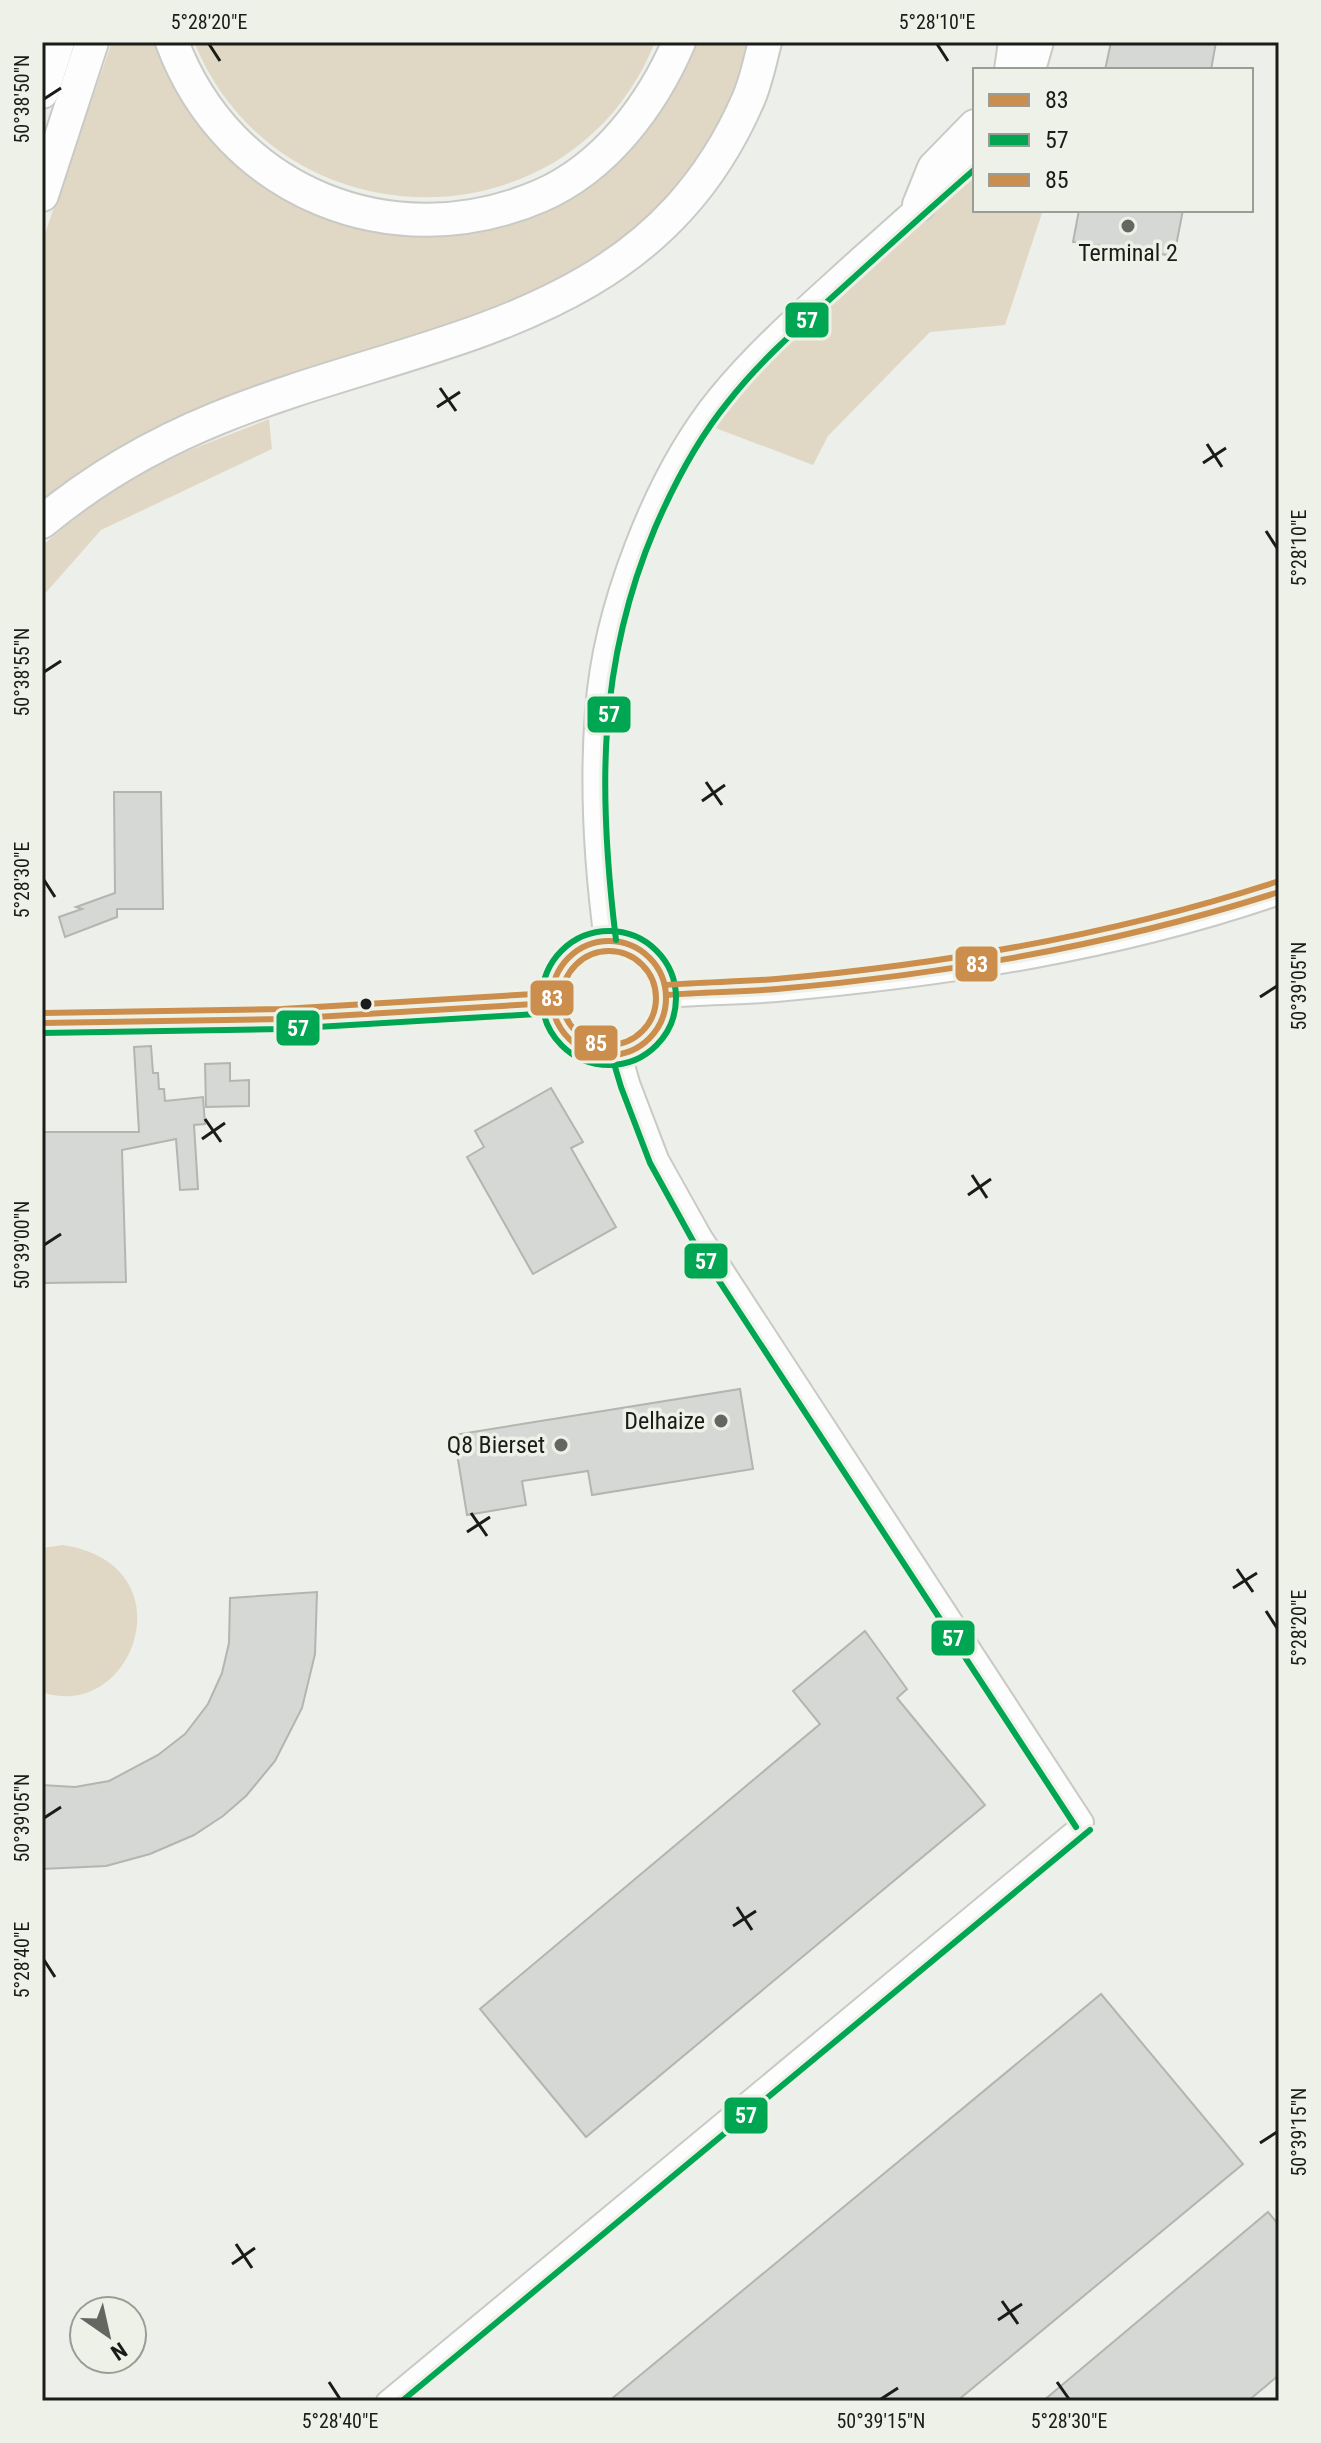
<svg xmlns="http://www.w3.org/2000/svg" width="1321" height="2443" font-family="'Roboto Condensed',sans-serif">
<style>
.green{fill:#e0d8c4}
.building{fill:#d6d8d5;stroke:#b3b5b1;stroke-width:2}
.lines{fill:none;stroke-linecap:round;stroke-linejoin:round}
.minor-casing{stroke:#c9cac6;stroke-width:22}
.tertiary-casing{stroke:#c9cac6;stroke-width:26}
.secondary-casing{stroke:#c9cac6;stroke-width:28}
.motorway-casing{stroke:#c9cac6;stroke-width:36}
.minor{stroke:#fcfdfc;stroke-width:18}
.tertiary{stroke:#fcfdfc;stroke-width:22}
.secondary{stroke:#fcfdfc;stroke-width:24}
.motorway{stroke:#fcfdfc;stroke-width:32}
.bus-1-casing{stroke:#eef1e8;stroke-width:12}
.bus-2-casing{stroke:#eef1e8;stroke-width:12}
.bus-3-casing{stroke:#eef1e8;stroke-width:12}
.bus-1{stroke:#cb8e4c;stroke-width:6}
.bus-2{stroke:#00a651;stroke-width:6}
.bus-3{stroke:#cb8e4c;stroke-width:6}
.ticks{fill:none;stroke:#1b1c19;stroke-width:3}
.poi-dot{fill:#646662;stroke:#eef1e8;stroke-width:3}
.bus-dot{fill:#1b1c19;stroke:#eef1e8;stroke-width:3}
.labels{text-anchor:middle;stroke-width:7;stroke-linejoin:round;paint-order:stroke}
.poi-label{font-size:24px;fill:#1b1c19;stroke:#eef1e8;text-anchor:end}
.line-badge{stroke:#eef1e8;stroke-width:3}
.badge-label{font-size:22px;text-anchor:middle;font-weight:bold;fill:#fff}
.neatline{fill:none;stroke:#1b1c19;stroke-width:3}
.ticks-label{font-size:20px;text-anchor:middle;fill:#1b1c19}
</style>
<rect width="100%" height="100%" fill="#edefea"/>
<g class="green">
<path d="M112 42H154L173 86 196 121 225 153 460 232 650 123 678 83 694 42H751L733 100 710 149 616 259 416 343 42 514V242Z"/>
<path d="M194 42H655C572 250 278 248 194 42Z"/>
<path d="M975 169V210H1043L1005 325 930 332 828 436 813 465 713 427 767 363Z"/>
<path d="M269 419 272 449 101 530 42 597V546C68 523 97 501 126 482 170 455 221 439 269 419Z"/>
<path d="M63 1545C191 1565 133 1724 42 1692V1548Z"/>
</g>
<g class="building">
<path d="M1111 42H1216L1211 70H1105Z"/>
<path d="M1079 210H1183L1174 256 1073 242Z"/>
<path d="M114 792H161L163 909H117V917L65 937 59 917 82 909 76 907 115 893Z"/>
<path d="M151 1046 153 1073H158L159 1089H164L165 1101 203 1097 205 1124 194 1125 198 1189 180 1190 176 1139 122 1150 126 1282 42 1283V1132H139L134 1047Z"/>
<path d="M230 1063V1081L249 1080V1106L206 1107 205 1064Z"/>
<path d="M551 1088 583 1142 571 1148 616 1227 533 1274 467 1157 484 1147 475 1131Z"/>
<path d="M740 1389 753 1469 592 1495 588 1471 522 1481 526 1505 467 1515 454 1435Z"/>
<path d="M317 1592 315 1654 302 1708 275 1761 246 1796 223 1816 194 1835 150 1854 106 1866 42 1869V1785L75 1787 109 1781 158 1755 185 1734 208 1704 222 1673 229 1643 230 1598Z"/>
<path d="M865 1631 907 1689 897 1698 985 1805 586 2137 480 2009 820 1724 793 1691Z"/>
<path d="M1101 1994 1243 2164 957 2401H609Z"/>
<path d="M1268 2212 1279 2225V2375L1248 2401H1043Z"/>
</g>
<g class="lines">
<g class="minor-casing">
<path id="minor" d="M386 2401 1084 1822 702 1236 659 1159 630 1083 622 1054"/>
</g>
<g class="tertiary-casing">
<g id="tertiary">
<path d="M1034 70 1042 42"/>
<path d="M606 941C596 866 591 787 597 711 604 609 655 476 719 397 760 347 809 305 857 261 897 226 935 191 975 156"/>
</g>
</g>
<g class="secondary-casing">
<g id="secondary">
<circle cx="609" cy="998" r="57"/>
<path d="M667 995C703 992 740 992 776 989 946 974 1117 948 1279 892"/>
<path d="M42 1023 282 1019 552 1003"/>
</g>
</g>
<g class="motorway-casing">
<g id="motorway">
<path d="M172 42C228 193 393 259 540 196 605 168 652 105 679 42"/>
<path d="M1011 70 1015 42"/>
<path d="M42 92 58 42"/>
<path d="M42 195 92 42"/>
<path d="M919 205 934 168 975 126"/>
<path d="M42 522C95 478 154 444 218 418 422 335 648 330 748 100 756 82 760 61 765 42"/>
</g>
</g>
<use href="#minor" class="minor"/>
<use href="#tertiary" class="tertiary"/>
<use href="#secondary" class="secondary"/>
<use href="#motorway" class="motorway"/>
<g class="bus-1-casing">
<g id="bus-1">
<circle cx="609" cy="998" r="57"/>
<path d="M667 995C704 992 740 992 777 989 948 974 1115 945 1279 892"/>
<path d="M42 1023 282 1019 552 1003"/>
</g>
</g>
<g class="bus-2-casing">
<g id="bus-2">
<circle cx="609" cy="998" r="67"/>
<path d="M616 940C598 794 597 665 655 528 674 484 697 440 728 402 760 361 800 326 839 291 884 250 929 209 975 169"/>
<path d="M42 1033 283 1029 553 1013"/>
<path d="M612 1057 621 1087 650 1163 693 1241 1076 1827"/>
<path d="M402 2401 1090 1830"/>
</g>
</g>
<g class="bus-3-casing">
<g id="bus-3">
<circle cx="609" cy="998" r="47"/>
<path d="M666 985C703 982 739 982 776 979 946 964 1113 935 1276 882"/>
<path d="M42 1013 282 1009 551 993"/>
</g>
</g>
<use href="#bus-1" class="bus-1"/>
<use href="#bus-2" class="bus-2"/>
<use href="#bus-3" class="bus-3"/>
</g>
<path class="ticks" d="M209 44 220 61M937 44 948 61M44 99 61 88M440 388 456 411M437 407 460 392M1207 444 1222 467M1203 463 1226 448M1266 531 1277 548M44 672 61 661M706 782 722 805M702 801 725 785M44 880 55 897M1260 997 1277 986M205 1119 221 1142M202 1139 225 1123M972 1175 987 1198M968 1195 991 1179M44 1245 61 1234M471 1513 487 1536M467 1532 490 1517M1237 1569 1253 1592M1233 1588 1257 1573M1266 1611 1277 1628M44 1818 61 1807M737 1907 752 1930M733 1926 756 1911M44 1960 55 1977M1260 2143 1277 2132M236 2244 252 2268M232 2264 255 2248M1002 2301 1018 2324M998 2320 1022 2304M329 2382 340 2399M1057 2382 1069 2399M881 2399 898 2388"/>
<g class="poi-dot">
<circle cx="1128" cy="226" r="8"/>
<circle cx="721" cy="1421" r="8"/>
<circle cx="561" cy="1445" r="8"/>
</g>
<circle class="bus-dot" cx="366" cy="1004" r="7"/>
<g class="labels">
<g class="poi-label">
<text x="1128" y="261" text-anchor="middle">Terminal 2</text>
<text x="705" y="1429">Delhaize</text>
<text x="545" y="1453">Q8 Bierset</text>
</g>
</g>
<g class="line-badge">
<rect x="784" y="301" width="46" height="38" rx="8" fill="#00a651"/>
<rect x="586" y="695" width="46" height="39" rx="8" fill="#00a651"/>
<rect x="954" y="945" width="45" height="38" rx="8" fill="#cb8e4c"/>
<rect x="529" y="979" width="46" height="38" rx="8" fill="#cb8e4c"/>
<rect x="275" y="1009" width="46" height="38" rx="8" fill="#00a651"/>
<rect x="573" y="1024" width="46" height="38" rx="8" fill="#cb8e4c"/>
<rect x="683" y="1242" width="46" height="38" rx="8" fill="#00a651"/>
<rect x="930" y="1619" width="46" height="38" rx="8" fill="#00a651"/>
<rect x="723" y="2096" width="46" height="39" rx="8" fill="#00a651"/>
</g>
<g class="badge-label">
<text x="807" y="328">57</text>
<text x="609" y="722">57</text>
<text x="977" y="972">83</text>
<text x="552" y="1006">83</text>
<text x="298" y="1036">57</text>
<text x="596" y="1051">85</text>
<text x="706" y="1269">57</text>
<text x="953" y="1646">57</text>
<text x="746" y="2123">57</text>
</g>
<rect width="1321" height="2443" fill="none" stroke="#eef1e8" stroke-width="88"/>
<rect x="973" y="68" width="280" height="144" fill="#eef1e8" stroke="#9a9c95" stroke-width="2"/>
<rect x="989" y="94" width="40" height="12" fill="#cb8e4c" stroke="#9a9c95" stroke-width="2"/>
<text x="1045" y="108" font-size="24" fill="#1b1c19">83</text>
<rect x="989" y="134" width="40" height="12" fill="#00a651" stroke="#9a9c95" stroke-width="2"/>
<text x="1045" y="148" font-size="24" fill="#1b1c19">57</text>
<rect x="989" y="174" width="40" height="12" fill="#cb8e4c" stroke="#9a9c95" stroke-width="2"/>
<text x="1045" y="188" font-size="24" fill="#1b1c19">85</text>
<g transform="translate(108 2335) rotate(146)"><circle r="38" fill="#eef1e8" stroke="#9a9c95" stroke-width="2"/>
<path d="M0-6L14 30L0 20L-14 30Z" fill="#646662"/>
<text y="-12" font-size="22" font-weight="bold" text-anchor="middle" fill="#1b1c19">N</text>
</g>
<rect x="44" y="44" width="1233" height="2355" class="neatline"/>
<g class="ticks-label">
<text x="209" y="29">5°28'20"E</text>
<text x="937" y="29">5°28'10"E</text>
<text transform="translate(22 99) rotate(-90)" y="7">50°38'50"N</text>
<text transform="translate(1299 548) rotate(-90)" y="7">5°28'10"E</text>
<text transform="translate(22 672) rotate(-90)" y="7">50°38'55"N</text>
<text transform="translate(22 880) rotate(-90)" y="7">5°28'30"E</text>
<text transform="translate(1299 986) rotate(-90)" y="7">50°39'05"N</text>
<text transform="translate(22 1245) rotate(-90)" y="7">50°39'00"N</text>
<text transform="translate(1299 1628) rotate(-90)" y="7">5°28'20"E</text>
<text transform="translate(22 1818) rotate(-90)" y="7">50°39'05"N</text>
<text transform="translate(22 1960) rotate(-90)" y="7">5°28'40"E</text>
<text transform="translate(1299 2132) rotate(-90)" y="7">50°39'15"N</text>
<text x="340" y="2428">5°28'40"E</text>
<text x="881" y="2428">50°39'15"N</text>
<text x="1069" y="2428">5°28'30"E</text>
</g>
</svg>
